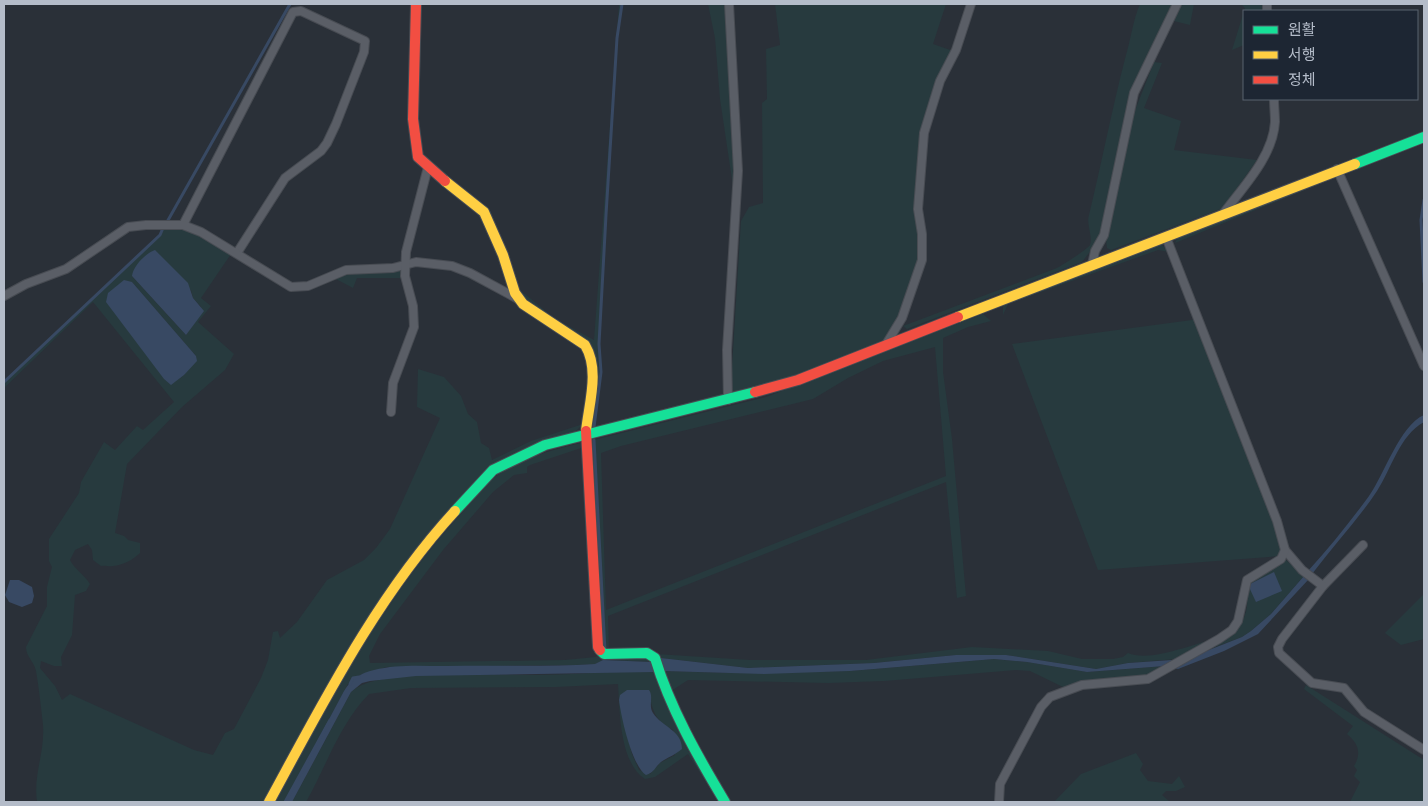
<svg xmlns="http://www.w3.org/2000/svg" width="1428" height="806" font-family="Lato,'Noto Sans KR',sans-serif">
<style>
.green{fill:#273a3e;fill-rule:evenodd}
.water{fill:#384963}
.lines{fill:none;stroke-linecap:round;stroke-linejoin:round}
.stream{stroke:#384963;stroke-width:3}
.street-casing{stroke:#484c53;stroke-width:10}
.fast-casing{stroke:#484c53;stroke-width:12}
.slow-casing{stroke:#484c53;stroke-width:12}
.jam-casing{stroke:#484c53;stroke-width:12}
.street{stroke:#5a5e66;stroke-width:8}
.fast{stroke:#16e098;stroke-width:10}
.slow{stroke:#ffcf43;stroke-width:10}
.jam{stroke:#f24e42;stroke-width:10}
</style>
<rect width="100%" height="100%" fill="#2a3038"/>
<g class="green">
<path d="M619 4H621L617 38 598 344 600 372 593 427 721 394 720 398 589 430 594 357 520 297 487 214 486 205 491 212 519 289 554 318 594 340Z"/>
<path d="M708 4H725L736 172 734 193 720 99 715 38Z"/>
<path d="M775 4H946L933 44 953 51 921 137 915 212 919 232 920 256 898 321 884 343 808 373 746 392H733L731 384 741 221 749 207 763 203 762 103 767 99 766 49 780 45Z"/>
<path d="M1140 4H1174L1132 93 1102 236 1082 262 907 329 903 326 1057 268C1061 266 1088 249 1090 245 1093 236 1086 224 1089 215 1102 162 1112 108 1126 55 1131 38 1133 20 1140 4Z"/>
<path d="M1182 4H1194L1190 25 1174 21Z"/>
<path d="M1241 4H1263L1264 11H1244V45L1232 50 1245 8Z"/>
<path d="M1154 62 1162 63 1144 108 1181 121 1174 150 1257 160 1223 208 1111 250 1107 248 1106 239 1134 113Z"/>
<path d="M1328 177 1334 178 1175 243 1178 237Z"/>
<path d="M164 228C188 226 211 241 231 254L201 298 211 306 198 322 234 354 225 370 182 407 127 464 115 533 124 536 128 540 140 543V553C133 560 123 565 113 566 108 567 106 565 101 566L93 560 92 550 88 544 75 550 70 560C75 570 84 574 90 584L86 591 75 595 72 635 61 657 62 666H54L41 661 40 668 55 686 62 700 70 694 194 750 213 755 225 733 234 729 261 678 268 660 273 632 278 631 280 638 297 622 327 580 364 560 376 548 390 529 440 418 417 407 418 369 444 377 461 396 468 414 477 422 481 443 489 448 492 460 531 441 583 424 572 435 542 442 514 454 474 482 393 581 372 612 265 802H37C33 774 45 753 43 725 41 708 39 688 36 671 34 661 26 657 26 647L47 606V587L52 567 49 561V539L79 493 81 482 104 442 115 450 137 426 143 430 174 402 93 302 4 388V383L160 236ZM132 276 191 290 193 298 201 307 186 335ZM132 282 196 356 184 375 171 384 164 379Z"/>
<path d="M1161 244 1169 252 1158 250 1008 304 1003 315V302Z"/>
<path d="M401 269 402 278H357L353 288 334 278 348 274Z"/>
<path d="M983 314 991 321 968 327 943 338V372L952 439 966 596 957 598 946 482 608 616 609 651H606L594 440 766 397ZM935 347 946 476 606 610 601 453 621 446 813 399 848 378 883 361Z"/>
<path d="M1194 318 1282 540 1281 556 1098 570 1012 344 1192 320Z"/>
<path d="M593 440 605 651 601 643 589 441Z"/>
<path d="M581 443V448L530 465 527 467V473L514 475 493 492 443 550 380 634 369 656 370 663 565 660 596 657 599 653 648 657 652 662 603 660 596 664 576 665 387 667 360 675 348 684 285 802H276C330 702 383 599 460 515 472 502 483 486 496 476 521 458 552 450 581 443Z"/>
<path d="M1286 560 1304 576 1271 614 1251 631 1242 637 1197 654C1218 643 1244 633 1247 606 1248 598 1247 590 1248 582Z"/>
<path d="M1424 594V639L1401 645 1385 633Z"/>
<path d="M1218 638 1177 659 1128 663 1096 669 1006 655H956L874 663 748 668 661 658 656 654 750 660H866L972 647 1048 651 1082 659H1113L1123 657 1128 653C1150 663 1195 643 1218 638Z"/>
<path d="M994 659 1027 662 1087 672 1165 666 1147 677 1078 683 1063 687 1030 671 1016 670 884 681 828 683 688 680 671 691 663 671 729 673 850 671Z"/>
<path d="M631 671 654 672 688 740 691 753 716 793 715 796 688 754 655 777 645 779C619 762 620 711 618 684L556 687 411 688 369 694C340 723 326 767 306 802H292L351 692C377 666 496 676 535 675 567 675 599 672 631 671ZM627 690H649C651 707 655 722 673 730L675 755 660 763 650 774 639 770 632 754 623 719Z"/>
<path d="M1306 685 1424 760V802H1350L1360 782 1354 776 1357 770 1354 766C1362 753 1358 743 1347 734L1353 726 1304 689Z"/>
<path d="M1136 753 1143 764 1140 770 1148 781 1172 784 1179 776 1185 787 1176 791H1166L1162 795 1170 802H1054L1081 774Z"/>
</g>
<g class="water">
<path d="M155 250 188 283 193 298 204 311 186 335 132 276C133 266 146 253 155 250Z"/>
<path d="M124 280 132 282 196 356 197 361 184 375 171 385 164 379 106 302 108 293Z"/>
<path d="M1424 415V422C1399 436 1392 468 1377 491 1357 521 1333 546 1312 574L1308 571C1329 548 1350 522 1369 496 1384 475 1400 425 1424 415Z"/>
<path d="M1274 572 1282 591 1256 602 1248 585Z"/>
<path d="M1304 576 1308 580 1258 634 1224 651 1178 669 1165 666 1087 672 1027 662 994 659 850 671 764 674 663 671 661 658 748 668 874 663 956 655H1006L1096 669 1128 663 1186 659 1242 637 1251 631 1271 614Z"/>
<path d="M10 580H19L32 587 34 596 32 603 22 607 9 602 5 595Z"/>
<path d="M603 660 652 662 654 672 416 676 370 681 362 683 351 692 292 802H285L344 691C351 679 361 673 374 670 397 664 422 666 446 666 496 665 546 667 595 664Z"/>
<path d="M627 690H649C654 697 648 705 653 713 662 727 682 730 682 749 675 755 668 757 661 762 655 767 654 773 646 775 632 766 621 717 619 700L620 695Z"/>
</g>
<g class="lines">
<g class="stream">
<path d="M1424 200 1421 220 1424 282"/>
<path d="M167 222 290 4"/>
<path d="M4 382 160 235 163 228"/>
<path d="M594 427 601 372 599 344 606 215 617 38 622 4"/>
<path d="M594 440 605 651"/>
<path d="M350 684 353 678 359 677"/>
<path d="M285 802 330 720"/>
</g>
<g class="street-casing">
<g id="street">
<path d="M1267 4V11"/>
<path d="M1337 169 1424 366"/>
<path d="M1223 214C1242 188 1273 157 1275 122 1275 115 1274 106 1274 99"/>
<path d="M183 225 293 12 301 11 365 41 364 52 336 124 327 143 321 151 285 178 237 253"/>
<path d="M1092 265 1095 251 1104 235 1134 93 1177 4"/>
<path d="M4 296 26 284 66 269 128 227 146 225H183L201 232 291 287 308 286 346 270 393 268 416 262 452 266 470 273 518 299"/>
<path d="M885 346 902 318 922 260V234L918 209 924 133 940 81 956 50 971 4"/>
<path d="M728 400 727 350 738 171 729 4"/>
<path d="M391 412 393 383 414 327 413 306 405 276 406 252 428 167"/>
<path d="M1363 545 1323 586 1282 639 1278 647 1279 653 1312 683 1344 688 1364 712 1424 750"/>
<path d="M1285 550 1302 570 1323 586"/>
<path d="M999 802 1000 784 1041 707 1050 697 1082 685 1148 679 1219 639 1232 630 1238 621 1247 580 1281 559 1285 550 1277 521 1166 237"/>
</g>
</g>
<g class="fast-casing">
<g id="fast">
<path d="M1355 164 1424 137"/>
<path d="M455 511 493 470 545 445 755 392"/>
<path d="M600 650 604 654 647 653 655 658C670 708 698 757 725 802"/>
</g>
</g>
<g class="slow-casing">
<g id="slow">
<path d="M445 181 484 212 503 255 515 293 523 304 585 345C600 370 589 403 586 431"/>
<path d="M958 317 1355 164"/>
<path d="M269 802C324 701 377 596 455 511"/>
</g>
</g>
<g class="jam-casing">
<g id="jam">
<path d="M416 4 413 119 418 157 445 181"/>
<path d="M755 392 798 380 958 317"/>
<path d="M586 431 598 647 600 650"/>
</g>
</g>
<use href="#street" class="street"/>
<use href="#fast" class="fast"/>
<use href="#slow" class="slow"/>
<use href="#jam" class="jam"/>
</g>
<rect width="1428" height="806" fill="none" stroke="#b4bcc9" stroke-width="10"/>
<rect x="1243" y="10" width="175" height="90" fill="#1d2633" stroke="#59626f"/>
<rect x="1253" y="26" width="25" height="8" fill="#16e098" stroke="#59626f"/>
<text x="1288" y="35" font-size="15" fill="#b4bcc9">원활</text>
<rect x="1253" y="51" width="25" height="8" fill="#ffcf43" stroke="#59626f"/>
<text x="1288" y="60" font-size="15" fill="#b4bcc9">서행</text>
<rect x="1253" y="76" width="25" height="8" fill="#f24e42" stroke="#59626f"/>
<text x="1288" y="85" font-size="15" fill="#b4bcc9">정체</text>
</svg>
